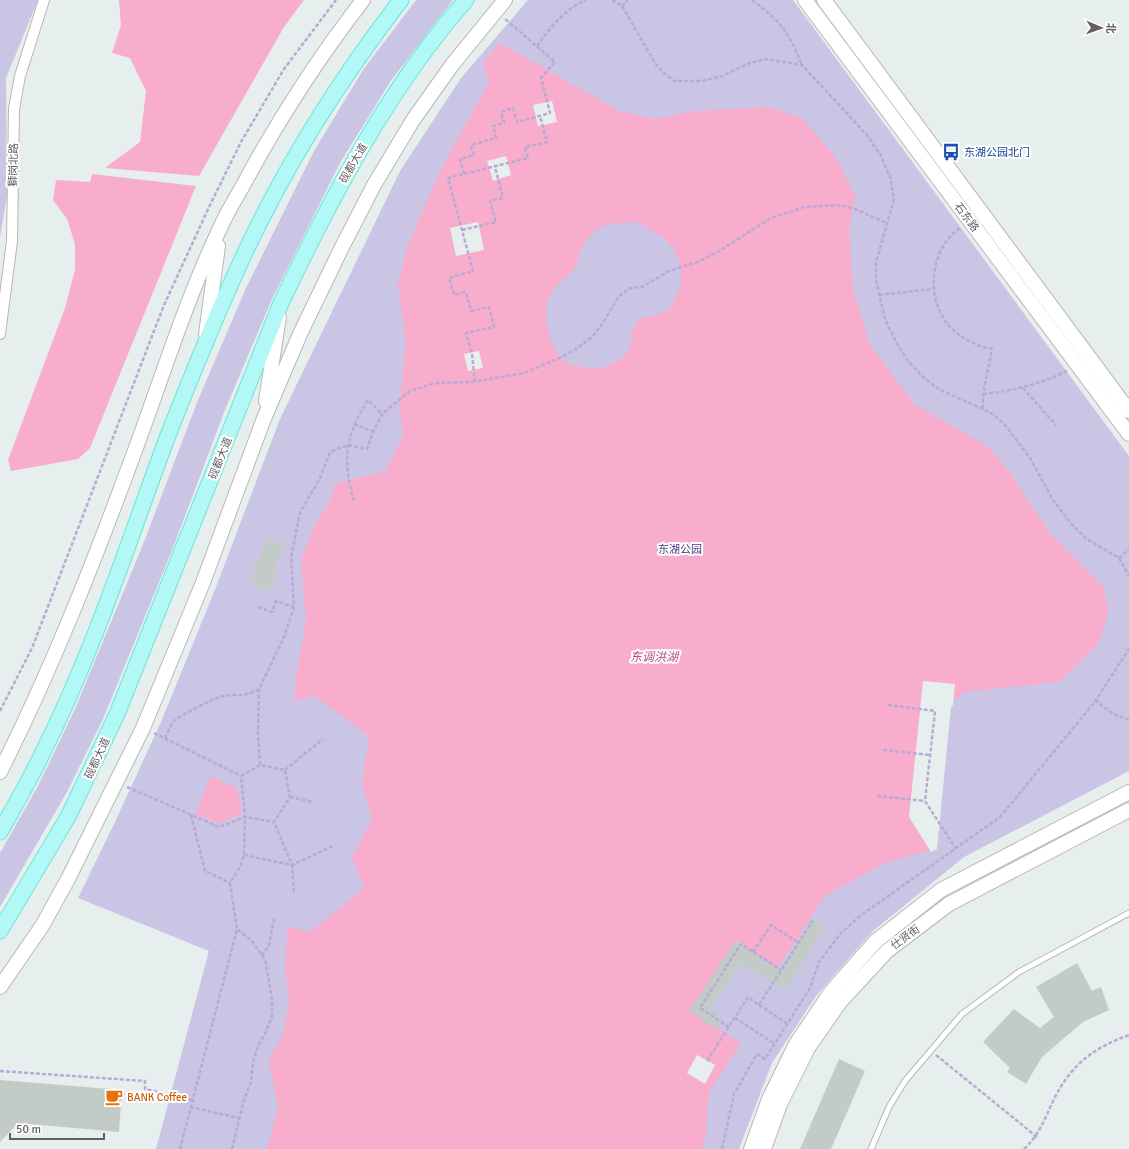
<svg xmlns="http://www.w3.org/2000/svg" width="1129" height="1149" font-family="Signika,'Noto Sans SC',sans-serif">
<style>
.green{fill:#cac5e4}
.water{fill:#f8adcd;fill-rule:evenodd}
.pier{fill:#e7efee}
.building{fill:#c3cbc9}
.lines{fill:none;stroke-linecap:round;stroke-linejoin:round}
.lane-casing{stroke:#bab4b5;stroke-width:7}
.street-casing{stroke:#bab4b5;stroke-width:12}
.secondary-casing{stroke:#bcb5b7;stroke-width:16}
.primary-casing{stroke:#68e6d5;stroke-width:17}
.path{stroke:#bba9d5;stroke-width:2.5;stroke-dasharray:4 2;stroke-linecap:butt}
.lane{stroke:#fff;stroke-width:5}
.street{stroke:#fff;stroke-width:10}
.secondary{stroke:#fff;stroke-width:14}
.primary{stroke:#b2f8f7;stroke-width:15}
.labels{text-anchor:middle;stroke-width:4;stroke-linejoin:round;paint-order:stroke}
.transit-label{font-size:11px;fill:#164399;stroke:#fff;text-anchor:start}
.street-label{font-size:11px;fill:#655e60;stroke:#fff}
.park-label{font-size:11px;fill:#4b3e85;stroke:#fff}
.food-label{font-size:11px;fill:#c56008;stroke:#fff;text-anchor:start}
.water-label{font-size:12px;font-style:italic;fill:#ba5175;stroke:#fff}
</style>
<rect width="100%" height="100%" fill="#e7efee"/>
<g class="green">
<path d="M0 0H38L6 78 7 195 0 238Z"/>
<path d="M416 0H453L390 82 340 163 272 299 225 410 171 553 103 719 67 792 0 907V853L39 784 75 709 142 547 198 400 246 288 314 151 363 70Z"/>
<path d="M528 0H793L1129 456V771L964 857 873 931 816 996 772 1063 739 1149H156L209 951 78 898 114 824 161 722 214 592 280 419 400 171 461 78Z"/>
</g>
<g class="water">
<path d="M119 0H304L284 27 199 176 105 168 140 142 146 91 130 58 112 53 121 25Z"/>
<path d="M500 43 619 111 653 119 696 111 771 107 802 119 835 156 855 196 849 230 853 291 870 345 914 404 989 447 1011 475 1050 533 1104 588 1108 614 1098 644 1059 682 964 692 949 706 935 849 883 864 825 896 778 967 736 940 690 1011 741 1043 709 1092 705 1141 701 1149H267L278 1108 269 1062 284 1031 289 999 285 965 288 927 310 932 364 888 352 858 372 818 362 786 369 736 313 695 294 702 296 678 306 620 301 559 313 529 321 514 327 508 336 483 385 472 403 436 399 405 406 343 398 284 406 250 439 173 489 82 482 64ZM635 222C665 234 689 255 679 290 677 297 672 307 665 312 656 317 644 315 637 322 629 329 634 342 629 350 624 358 610 366 601 368 594 369 568 366 563 361 559 357 554 348 552 343 544 319 541 301 560 282 565 277 572 272 575 267 578 262 578 255 581 250 595 222 608 224 635 222Z"/>
<path d="M92 174 196 186 90 448 78 459 11 471 8 460 65 308 75 270V244L67 219 53 200 56 180 90 182Z"/>
<path d="M211 776 237 788 242 813 219 823 195 814Z"/>
</g>
<g class="pier">
<path d="M552 101 557 122 538 126 533 105Z"/>
<path d="M506 156 511 175 493 181 487 161Z"/>
<path d="M478 222 484 250 456 256 450 228Z"/>
<path d="M479 351 483 368 468 371 464 354Z"/>
<path d="M923 681 955 684 953 705 951 707 937 849 931 852 909 817Z"/>
<path d="M697 1055 715 1065 705 1084 687 1073Z"/>
</g>
<g class="building">
<path d="M267 538 284 545 274 571 278 572 270 592 249 584Z"/>
<path d="M813 918 826 926 785 991 740 963 711 1008 723 1016 714 1028 689 1011 735 941 780 970Z"/>
<path d="M1077 963 1092 991 1101 987 1109 1010 1083 1022 1042 1057 1026 1084 1007 1072 1010 1068 983 1042 1014 1009 1040 1028 1054 1017 1036 987Z"/>
<path d="M839 1059 865 1071 831 1149H800Z"/>
<path d="M0 1080 122 1090 119 1132 18 1123 0 1142Z"/>
</g>
<g class="lines">
<g class="lane-casing">
<path id="lane" d="M871 1149 889 1107 905 1081 962 1014 1019 972 1129 913"/>
</g>
<g class="street-casing">
<path id="street" d="M0 334 12 241 14 109 20 76 44 0"/>
</g>
<g class="secondary-casing">
<g id="secondary">
<path d="M805 0 1129 434"/>
<path d="M824 0 1129 411"/>
<path d="M206 334 218 246"/>
<path d="M266 401 279 317"/>
<path d="M0 772C55 663 99 549 141 434 166 365 189 293 221 226 228 210 238 195 246 180 280 117 319 57 363 0"/>
<path d="M0 987 42 926 68 879 143 728 202 585 263 421 300 334 342 247 374 185 413 120 452 65 505 0"/>
<path d="M751 1149 769 1099 796 1044 831 992 876 941 941 890 1129 792"/>
<path d="M764 1149 780 1104 808 1048 840 1002 887 951 949 904 1129 810"/>
</g>
</g>
<g class="primary-casing">
<g id="primary">
<path d="M0 832C15 805 31 778 44 750 94 650 128 543 167 438 189 382 212 325 237 270 280 174 337 83 401 0"/>
<path d="M0 931 68 817 117 714 281 303C332 196 388 89 466 0"/>
</g>
</g>
<g class="path">
<path d="M612 0 622 6 655 63 664 73 674 81H702L722 76 750 63 766 59 802 65 867 135 881 156 890 177 894 199 876 263V280L885 319 896 342 908 361 921 375 940 390 983 409 994 415 1005 425 1030 458 1053 500 1068 520 1085 538 1119 558 1129 576"/>
<path d="M752 0C781 21 789 33 802 65"/>
<path d="M622 6 628 0"/>
<path d="M537 46C549 29 566 8 586 0"/>
<path d="M464 174 460 159 474 155 471 145 496 138 493 126 504 123 501 112 513 108 517 122 550 113 541 78 555 62 505 19"/>
<path d="M960 228C945 239 938 252 935 269 928 311 952 341 992 349L983 394V409"/>
<path d="M462 230 496 222 490 201 503 198 495 167"/>
<path d="M879 295 933 289"/>
<path d="M475 382 472 354 466 333 494 327 489 307 471 311 466 292 454 295 449 278 473 271 448 178 528 158 525 147 547 142 540 116"/>
<path d="M1023 388 1056 425"/>
<path d="M983 394C1013 391 1040 384 1067 371"/>
<path d="M354 424 373 432"/>
<path d="M354 501C342 460 345 436 368 400L382 414"/>
<path d="M1119 558 1129 549"/>
<path d="M258 607 272 612 276 601 294 607"/>
<path d="M1095 700 1113 714 1129 720"/>
<path d="M888 705 935 711 925 801 956 849"/>
<path d="M0 711 32 648 164 305 210 205 241 142 284 69 336 0"/>
<path d="M154 733 241 776"/>
<path d="M165 738C168 733 170 725 174 721 181 715 213 698 223 696 239 693 241 699 259 689"/>
<path d="M883 750 930 755"/>
<path d="M260 765 258 733 259 689 284 637 294 607 291 559 300 512 319 480 330 453 336 449 349 445 367 449 373 432 382 414 410 391 435 383 472 382 524 373 562 357 579 347 593 336 603 323 619 296 630 288 642 287 669 271 700 261 719 251 771 218 804 207 839 205 855 209 887 223"/>
<path d="M285 770 323 739"/>
<path d="M241 776 260 765 285 770 290 797 274 822 292 865 294 893"/>
<path d="M127 787 219 827 245 817 274 822"/>
<path d="M877 796 925 801"/>
<path d="M290 797 313 802"/>
<path d="M191 815 205 871 230 883"/>
<path d="M244 855 292 865 335 845"/>
<path d="M753 952 771 925 799 943"/>
<path d="M262 956 269 945 274 919"/>
<path d="M759 1005 788 1024"/>
<path d="M735 1018 775 1044"/>
<path d="M729 1027 700 1008 741 944 781 970"/>
<path d="M936 1055 1037 1137"/>
<path d="M707 1061 748 997 759 1005 813 920"/>
<path d="M0 1071 145 1081V1089L192 1100"/>
<path d="M190 1107 239 1118"/>
<path d="M180 1149 237 929 230 883 241 865 244 855 245 817 241 776"/>
<path d="M232 1149 244 1100 251 1082 253 1062 258 1046 266 1032 272 1016V999L265 959 251 940 237 929"/>
<path d="M722 1149 734 1094 757 1054 765 1059 810 988 819 962 841 933 860 916 1000 817 1094 703 1129 649"/>
<path d="M1024 1149C1040 1134 1045 1118 1054 1099 1071 1065 1093 1048 1129 1035"/>
</g>
<use href="#lane" class="lane"/>
<use href="#street" class="street"/>
<use href="#secondary" class="secondary"/>
<use href="#primary" class="primary"/>
</g>
<defs>
<g id="bus-bare" transform="scale(1.38)"><path d="M-5-6H5V4H4V6H2V4H-2V6H-4V4H-5ZM-3.5-4V0h7V-4ZM-3.5 1.2v1.5H-2V1.2ZM2 1.2v1.5H3.5V1.2Z" fill="#1a4fb4" stroke="#fff" stroke-width="2.5" paint-order="stroke"/></g>
<g id="cafe-bare" transform="scale(1.38)"><path d="M-5.5-4.5H6V0H3Q3 3.5 0 3.5H-2.5Q-5.5 3.5-5.5 0ZM3-3.2v2h1.7v-2ZM-6 4.5H4V6H-6Z" fill="#e8710a" stroke="#fff" stroke-width="2.5" paint-order="stroke"/></g>
</defs>
<g fill-rule="evenodd">
<use href="#bus-bare" x="951" y="152"/>
<use href="#cafe-bare" x="114" y="1097"/>
</g>
<g class="labels">
<g class="transit-label">
<text x="964" y="156">东湖公园北门</text>
</g>
<g class="street-label">
<text transform="translate(353 163) rotate(-60)" y="4">砚都大道</text>
<text transform="translate(13 165) rotate(-89)" y="4">獅岗北路</text>
<text transform="translate(967 217) rotate(53)" y="4">石东路</text>
<text transform="translate(220 458) rotate(-68)" y="4">砚都大道</text>
<text transform="translate(97 758) rotate(-65)" y="4">砚都大道</text>
<text transform="translate(905 937) rotate(-37)" y="4">仕贤街</text>
</g>
<g class="park-label">
<text x="680" y="553">东湖公园</text>
</g>
<g class="food-label">
<text x="127" y="1101">BANK Coffee</text>
</g>
<g class="water-label">
<text x="654" y="661">东调洪湖</text>
</g>
</g>
<g transform="translate(1101 28) rotate(92)" stroke="#ffffff" stroke-width="3" paint-order="stroke">
<path d="M0-3L7 15L0 10L-7 15Z" fill="#655e60"/>
<text y="-6" font-size="11" font-weight="bold" text-anchor="middle" fill="#655e60">北</text>
</g>
<path d="M10 1133v6h94v-6" fill="none" stroke="#655e60" stroke-width="2"/>
<text x="16" y="1133" font-size="12" fill="#655e60" stroke="#ffffff" stroke-width="3" paint-order="stroke">50 m</text>
</svg>
